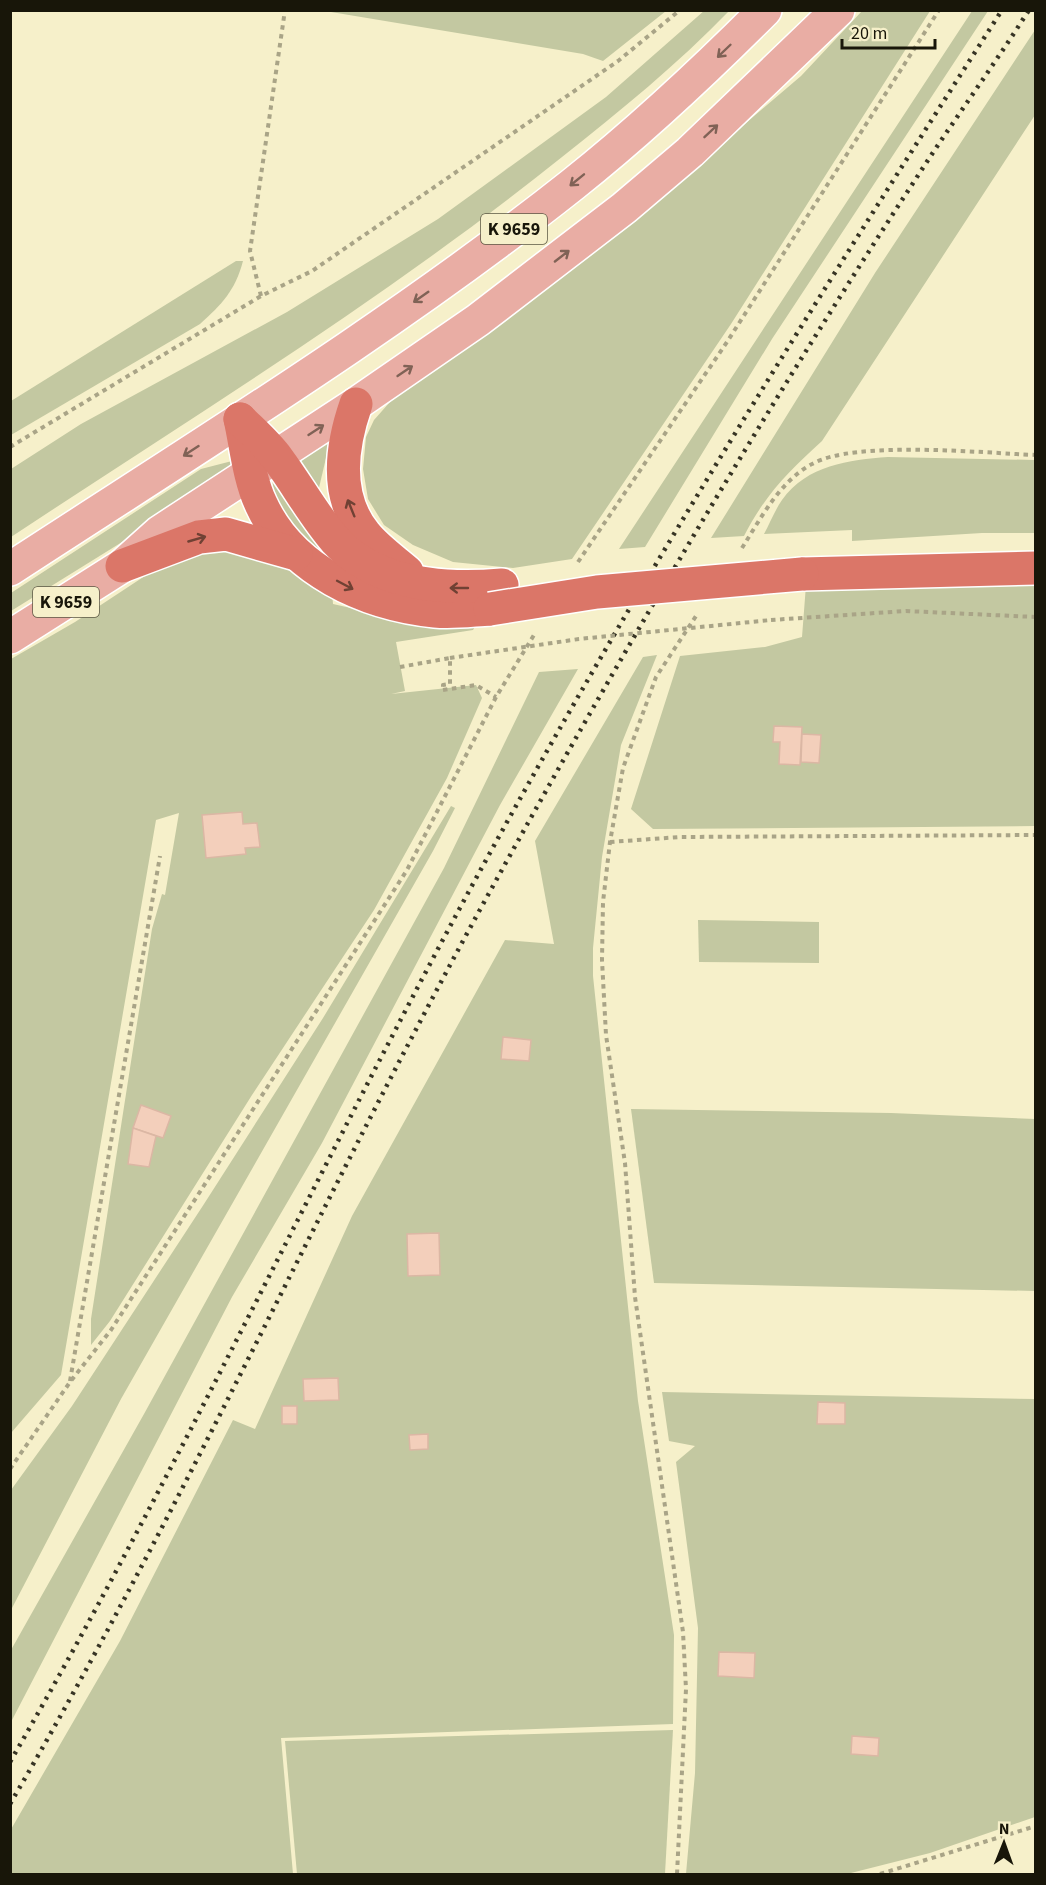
<svg xmlns="http://www.w3.org/2000/svg" width="1046" height="1885" font-family="'Source Sans 3',sans-serif">
<style>
.green{fill:#c3c8a1}
.building{fill:#f3cfbb;stroke:#dbb7a4;stroke-width:1.5}
.lines{fill:none;stroke-linecap:round;stroke-linejoin:round}
.primary-casing{stroke:#fff;stroke-width:36}
.highway-casing{stroke:#fff;stroke-width:36}
.path{stroke:#a9a487;stroke-width:4;stroke-dasharray:4.5 4.5;stroke-linecap:butt}
.primary{stroke:#e9ada4;stroke-width:33}
.highway{stroke:#db7668;stroke-width:33}
.rail{stroke:#373424;stroke-width:4.5;stroke-dasharray:3 6;stroke-linecap:butt}
.highway-bridge-casing{stroke:#fff;stroke-width:36;stroke-linecap:butt}
.path-bridge{stroke:#a9a487;stroke-width:4;stroke-dasharray:4.5 4.5;stroke-linecap:butt}
.highway-bridge{stroke:#db7668;stroke-width:33}
.oneway{stroke:#806256}
.oneway2{stroke:#704134}
.labels{text-anchor:middle;stroke-width:4.5;stroke-linejoin:round;paint-order:stroke}
.shield{fill:#f6f0ca;stroke:#5b5743;stroke-width:1.5}
.shield-label{font-size:18px;font-weight:bold;fill:#181609}
</style>
<rect width="100%" height="100%" fill="#f6f0ca"/>
<g class="green">
<path d="M705 10 729 11C678 64 620 111 562 157 388 297 197 414 11 537V469L81 424 287 312 438 219 606 97Z"/>
<path d="M325 11H666L603 61 583 54Z"/>
<path d="M862 11H930L731 324 572 559 513 568 453 562 413 545 384 525 368 499 363 469 366 437 374 420 405 385 489 331 588 257 801 76Z"/>
<path d="M972 11H988L772 339 645 547 619 549Z"/>
<path d="M1035 30V115L822 441C788 472 765 495 744 536L711 538 875 273Z"/>
<path d="M236 261H243C235 291 222 304 200 324L11 435V401Z"/>
<path d="M330 441 318 492 298 460Z"/>
<path d="M888 457 1035 460V533H982L852 541V530L764 534C770 523 775 510 782 500 807 465 849 460 888 457Z"/>
<path d="M232 461 237 463 193 498 11 611V593L201 469Z"/>
<path d="M273 477 331 559C307 552 268 503 273 477Z"/>
<path d="M203 548 255 550 332 592 333 604 373 613 479 620 473 630 396 642 405 691 391 694 476 685 482 698 447 778 374 910 252 1095 110 1321 91 1345V1319L135 1036 152 929 162 894 165 895 179 813 156 820 61 1375 11 1433V659L75 622 160 566Z"/>
<path d="M1035 580V826L653 829 631 809 680 656 765 647 802 637 806 585Z"/>
<path d="M657 655 621 745 602 857 593 948V976L638 1401 674 1635 673 1724 281 1738 293 1874H11L10 1831 120 1641 233 1420 255 1429 352 1216 505 940 554 944 535 841 643 657Z"/>
<path d="M578 669 500 805 322 1143 232 1297 11 1722V1650L144 1414 444 868 539 672Z"/>
<path d="M451 806 455 808 433 851 121 1399 11 1610V1490L72 1406 204 1204 323 1018Z"/>
<path d="M698 920 819 922V963L699 962Z"/>
<path d="M631 1109 891 1113 1035 1119V1291L654 1283Z"/>
<path d="M662 1392 1035 1399V1817L930 1853 847 1874H686L695 1773 698 1628 676 1462 695 1446 669 1441Z"/>
<path d="M673 1730 665 1874H297L285 1741Z"/>
</g>
<g class="building">
<path d="M774 726 802 727 800 765 779 764 780 742H773Z"/>
<path d="M802 734 821 735 819 763 801 762Z"/>
<path d="M242 812 243 824 257 823 260 847 245 848 246 854 206 858 202 815Z"/>
<path d="M503 1037 531 1040 529 1061 501 1059Z"/>
<path d="M141 1105 171 1116 163 1138 133 1128Z"/>
<path d="M133 1128 156 1136 149 1167 128 1164Z"/>
<path d="M439 1233 440 1275 408 1276 407 1234Z"/>
<path d="M338 1378 339 1400 304 1401 303 1379Z"/>
<path d="M818 1402 845 1403V1424H817Z"/>
<rect x="282" y="1406" width="15" height="18"/>
<path d="M428 1434V1449L410 1450 409 1435Z"/>
<path d="M719 1652 755 1653 754 1678 718 1676Z"/>
<path d="M852 1736 879 1738 878 1756 851 1754Z"/>
</g>
<g class="lines">
<g class="primary-casing">
<g id="primary">
<path d="M10 569C200 445 394 326 572 185 640 131 704 71 765 10"/>
<path d="M10 637 122 566 160 532 356 404 478 320 624 208 690 152 838 10"/>
</g>
</g>
<g class="highway-casing">
<g id="highway">
<path d="M356 404C341 447 334 496 365 534 376 548 393 560 407 572"/>
<path d="M240 419C246 446 249 479 261 504 291 570 365 604 435 611 453 613 472 610 490 609"/>
<path d="M240 419C253 432 268 445 278 459 298 486 314 516 336 541 378 586 445 590 502 585"/>
<path d="M122 566 199 537 226 534 296 554"/>
<path d="M802 574 1036 568"/>
</g>
</g>
<g class="path">
<path d="M261 296 250 251 285 10"/>
<path d="M10 447 261 296 312 271 618 61 680 10"/>
<path d="M742 548C761 518 780 481 812 464 854 440 983 453 1036 455"/>
<path d="M578 562 727 342 939 10"/>
<path d="M771 620 906 611 1036 617"/>
<path d="M400 667 450 658V684L443 685V690"/>
<path d="M443 690 476 685 496 697"/>
<path d="M610 842 680 837 1036 835"/>
<path d="M70 1381 160 856"/>
<path d="M10 1469 70 1382 111 1330 407 870 496 697 534 635"/>
<path d="M677 1874 686 1689 683 1632 635 1297 625 1163 606 1035 602 960 603 902 610 842 623 768 656 677 696 616"/>
<path d="M880 1874 1036 1826"/>
</g>
<use href="#primary" class="primary"/>
<use href="#highway" class="highway"/>
<g class="rail">
<path d="M10 1762C174 1479 312 1181 468 893 632 591 816 300 1002 10"/>
<path d="M10 1804C183 1509 323 1195 488 895 628 641 776 391 936 148 967 102 999 57 1029 10"/>
</g>
<g class="highway-bridge-casing">
<path id="highway-bridge" d="M490 609 597 592 802 574"/>
</g>
<path class="path-bridge" d="M450 658 579 639 771 620"/>
<use href="#highway-bridge" class="highway-bridge"/>
</g>
<defs><path id="oneway-shaft" d="M-6 0H5M1.5-3L5.5 0L1.5 3" fill="none" stroke-width="1.6" stroke-linecap="round" stroke-linejoin="round" transform="scale(1.5)"/></defs>
<g class="oneway">
<use href="#oneway-shaft" transform="translate(724 51) rotate(136)"/>
<use href="#oneway-shaft" transform="translate(711 131) rotate(-43)"/>
<use href="#oneway-shaft" transform="translate(577 180) rotate(141)"/>
<use href="#oneway-shaft" transform="translate(562 256) rotate(-38)"/>
<use href="#oneway-shaft" transform="translate(421 297) rotate(145)"/>
<use href="#oneway-shaft" transform="translate(405 371) rotate(-34)"/>
<use href="#oneway-shaft" transform="translate(316 430) rotate(-33)"/>
<use href="#oneway-shaft" transform="translate(191 451) rotate(147)"/>
</g>
<g class="oneway2">
<use href="#oneway-shaft" transform="translate(351 508) rotate(-112)"/>
<use href="#oneway-shaft" transform="translate(197 539) rotate(-16)"/>
<use href="#oneway-shaft" transform="translate(345 585) rotate(28)"/>
<use href="#oneway-shaft" transform="translate(459 588) rotate(-180)"/>
</g>
<g class="labels">
<g class="shield">
<rect x="481" y="214" width="66" height="30" rx="4.5"/>
<rect x="33" y="587" width="66" height="30" rx="4.5"/>
</g>
<g class="shield-label">
<text x="514" y="235">K 9659</text>
<text x="66" y="608">K 9659</text>
</g>
</g>
<rect width="1046" height="1885" fill="none" stroke="#181609" stroke-width="24"/>
<g transform="translate(1004 1843) rotate(1)" stroke="#f6f0ca" stroke-width="4.5" paint-order="stroke">
<path d="M0-4.5L10 22L0 15L-10 22Z" fill="#181609"/>
<text y="-9" font-size="16" font-weight="bold" text-anchor="middle" fill="#181609">N</text>
</g>
<path d="M842 39v9h93v-9" fill="none" stroke="#181609" stroke-width="3"/>
<text x="851" y="39" font-size="18" fill="#181609" stroke="#f6f0ca" stroke-width="4.5" paint-order="stroke">20 m</text>
</svg>
